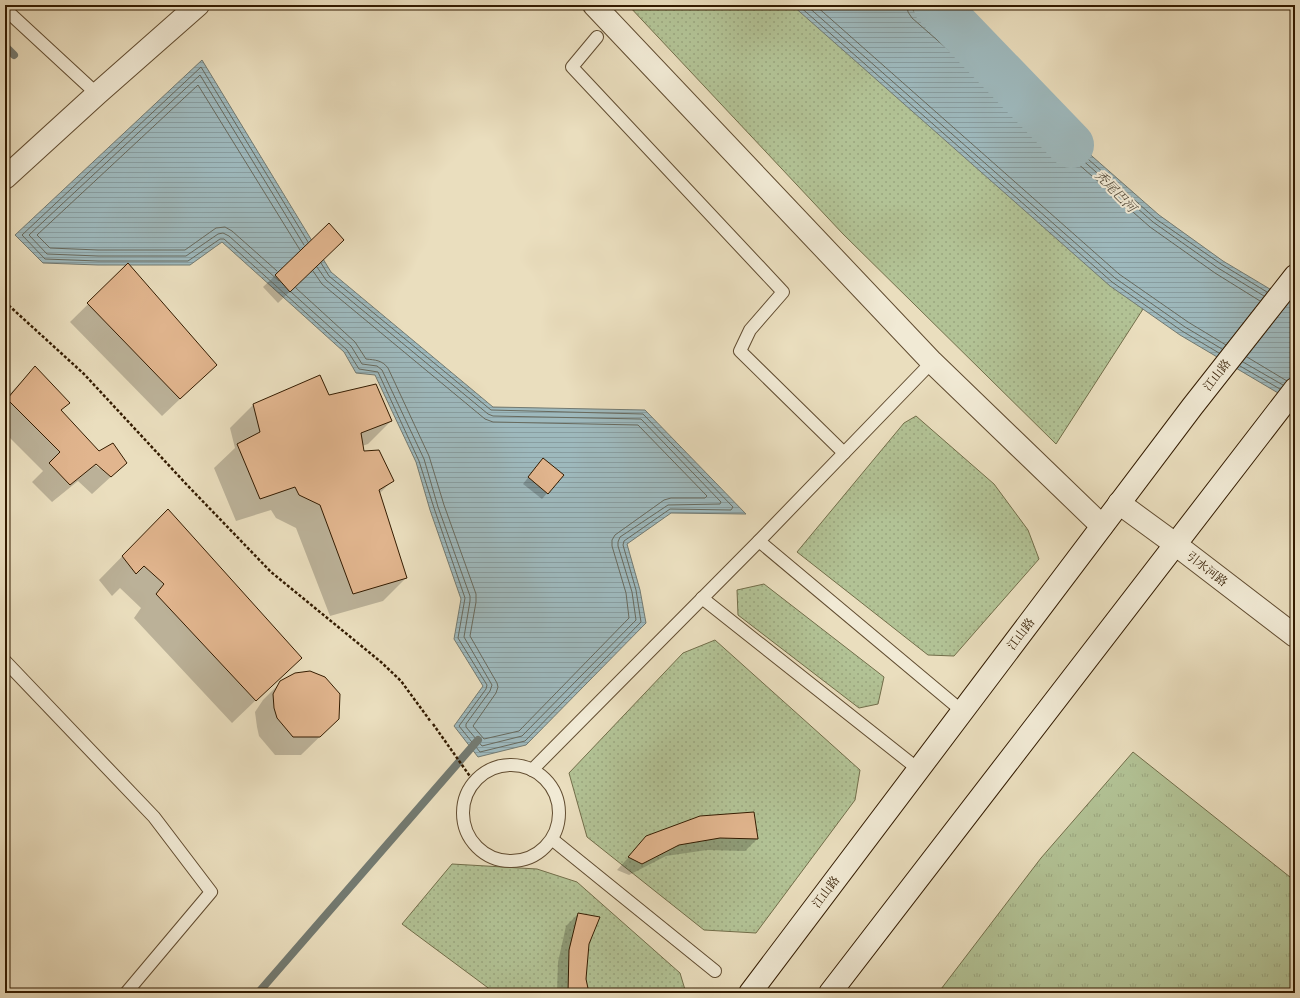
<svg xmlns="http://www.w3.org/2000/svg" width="1300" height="998" font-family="'IM FELL English','Noto Serif SC',serif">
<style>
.grass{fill:url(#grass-tufts);stroke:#726e4a}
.park{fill:url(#park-dots);stroke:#726e4a}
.water{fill:url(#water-rules);stroke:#737a71}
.shadow{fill:#0003;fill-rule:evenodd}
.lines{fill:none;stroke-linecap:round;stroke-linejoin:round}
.shore{stroke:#686a5e;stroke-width:1}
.stream{stroke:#737a71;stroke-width:8}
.river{stroke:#9eb9bd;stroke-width:46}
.building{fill:#e1b58e;stroke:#331b00}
.service-casing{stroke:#614c30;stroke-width:14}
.minor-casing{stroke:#614c30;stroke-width:24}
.secondary-casing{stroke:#331b00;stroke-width:24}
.path{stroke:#331b00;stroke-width:2.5;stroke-dasharray:3 2;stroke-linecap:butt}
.service{stroke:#f1ead5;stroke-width:12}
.minor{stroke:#f1ead5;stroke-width:22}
.secondary{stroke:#f1ead5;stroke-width:22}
.labels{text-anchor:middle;stroke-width:4;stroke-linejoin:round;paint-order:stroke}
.street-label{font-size:12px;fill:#331b00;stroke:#f1ead5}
.water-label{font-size:13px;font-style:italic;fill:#534a39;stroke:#f1ead5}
</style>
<defs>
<pattern id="grass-tufts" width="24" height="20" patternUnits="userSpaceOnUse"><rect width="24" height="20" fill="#b2c295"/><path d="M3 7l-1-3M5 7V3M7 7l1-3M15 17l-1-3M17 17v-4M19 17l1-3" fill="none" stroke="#9aa67f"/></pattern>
<pattern id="park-dots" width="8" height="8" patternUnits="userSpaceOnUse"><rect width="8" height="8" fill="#b2c295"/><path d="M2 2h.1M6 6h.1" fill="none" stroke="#9aa67f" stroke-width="1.8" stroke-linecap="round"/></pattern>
<pattern id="water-rules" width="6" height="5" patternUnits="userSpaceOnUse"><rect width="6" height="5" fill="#9eb9bd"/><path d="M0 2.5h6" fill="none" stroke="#899ea1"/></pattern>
</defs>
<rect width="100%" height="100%" fill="#eadebe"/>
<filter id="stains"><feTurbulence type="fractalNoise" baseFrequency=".005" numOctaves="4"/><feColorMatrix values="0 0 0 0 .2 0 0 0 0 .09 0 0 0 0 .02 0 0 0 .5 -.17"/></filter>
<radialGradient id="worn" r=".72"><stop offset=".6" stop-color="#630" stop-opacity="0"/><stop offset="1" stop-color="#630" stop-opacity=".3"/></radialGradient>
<path class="grass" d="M1133 752 1295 881V993H938L1041 858Z"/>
<g class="park">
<path d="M628 5H851L1145 306 1056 444 843 234Z"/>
<path d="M916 416 994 484 1028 530 1039 559 954 656 928 655 797 552 904 423Z"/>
<path d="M764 584 884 677 878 704 859 708 738 615 737 590Z"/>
<path d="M715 640 860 770 855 800 756 933 704 930 587 837 569 773 683 653Z"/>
<path d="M452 864 537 869 577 882 680 973 686 993H495L402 924Z"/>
</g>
<g class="water">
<path d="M792 5H920L1159 215 1223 261 1295 304V403L1180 335 1110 286Z"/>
<path d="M202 60 331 272 493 407 645 410 746 514 671 513 627 544 640 590 646 623 526 745 478 757 454 726 483 686 454 639 461 599 430 510 416 462 375 375 356 373 344 352 222 242 190 265H98L43 263 15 235Z"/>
</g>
<g class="shadow">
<path d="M329 225 331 252 278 303 263 287Z"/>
<path d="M128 265 216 365 162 416 70 322Z"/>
<path d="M35 367 69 403 60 411 99 452 126 463 92 494 78 481 52 502 32 482 43 471 5 433V399ZM92 462 97 464 100 469Z"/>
<path d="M328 397 391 421 368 444 362 446 363 452 393 480 379 494 406 578 383 601 330 616 296 528 276 518 271 510 236 521 214 468 235 448 230 428 253 405Z"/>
<path d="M538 465 563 475 542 499 523 484Z"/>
<path d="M145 533 300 658 232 723 134 618 141 608 120 588 112 596 99 580Z"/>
<path d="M281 682 338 719 301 755H275L259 736 257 727 255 712 263 700Z"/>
<path d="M753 813 757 839 745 851 707 850 666 856 629 875 617 870 647 837Z"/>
<path d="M578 914 588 944 585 979 588 993H557L558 962 566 926Z"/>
</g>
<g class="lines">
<g class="shore">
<path d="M798 5 1112 282 1182 331 1219 353"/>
<path d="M806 5 1115 278 1185 327 1222 349"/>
<path d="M815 5 1119 274 1188 322 1226 345"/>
<path d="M907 5 908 12 912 18 1150 227 1215 273 1260 301"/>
<path d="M913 5V10L916 14 1153 222 1218 268 1264 296"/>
<path d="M918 5 919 10 1156 219 1221 264 1267 292"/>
<path d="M308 242 201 67 22 235 45 259 98 261H188L220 239H224L347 350 359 369 378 372 419 461 434 508 465 598 458 638 487 685 486 689 459 726 480 752 525 741 641 622 636 590 623 545 624 541 670 509 731 510 733 507 643 414 491 410 329 276 321 263"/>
<path d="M277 271 232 231 225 227 216 228 185 250H98L50 248 37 235 198 85 300 250"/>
<path d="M279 281 229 236 223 233 218 234 186 256H98L47 254 29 235 200 75 304 245"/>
<path d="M296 288 355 342 366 359C375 360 382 360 388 368L429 456 444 505 476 594V602L470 636 497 683 498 687 496 693 473 726 484 739 519 731 629 618 626 593 612 546V540L615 535 664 500 671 498H705L707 496 638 425 493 422 485 419 322 284 313 271"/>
<path d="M291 292 351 346 362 364 377 366 382 370 424 459 438 507 470 596V601L464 637 492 685 490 691 466 724V727L482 746 522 736 636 620 632 592 618 546V542L620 537 668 505 720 504 721 502 641 419 493 416 488 414 326 280 317 267"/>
<path d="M1247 357 1287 381"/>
<path d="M1243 362 1283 385"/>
<path d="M1240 366 1280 389"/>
</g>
<g class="stream">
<path d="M5 46 14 55"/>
<path d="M258 993 478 740"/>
</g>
<path class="river" d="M936 5 1071 145"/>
</g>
<g class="building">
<path d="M329 223 344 240 290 292 275 275Z"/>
<path d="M128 263 217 365 180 399 87 303Z"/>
<path d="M35 366 70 403 61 410 99 451 113 443 127 463 111 477 96 464 70 485 49 463 60 452 7 399Z"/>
<path d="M320 375 329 395 376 384 392 421 361 433 364 451 379 450 394 481 379 490 407 578 353 594 320 505 299 495 295 487 260 499 237 444 260 432 253 404Z"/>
<path d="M543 458 564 475 548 494 528 477Z"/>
<path d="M168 509 302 658 256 701 156 594 164 584 144 566 136 574 122 556Z"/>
<path d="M310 671 325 677 340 694 339 719 320 737H293L277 718 274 708 273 694 280 681 295 673Z"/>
<path d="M754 812 758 839 720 838 679 845 642 864 628 857 646 836 700 816Z"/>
<path d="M578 913 600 917 589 944 586 979 589 993H568L569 950Z"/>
</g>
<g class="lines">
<g class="service-casing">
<g id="service">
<path d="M5 9 97 94"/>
<path d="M597 37 572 67 783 292 750 330 740 351 844 453"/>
<path d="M759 541 962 711"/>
<path d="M702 598 918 769"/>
<path d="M5 661 154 817 211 892 126 993"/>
<circle cx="511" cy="813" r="48"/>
<path d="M532 770 759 541 932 362"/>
<path d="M553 840 715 971"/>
</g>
</g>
<g class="minor-casing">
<g id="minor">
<path d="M594 5 932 362 1102 526"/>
<path d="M5 178 97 94 198 5"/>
<path d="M1119 503 1175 544 1295 636"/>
</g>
</g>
<g class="secondary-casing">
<g id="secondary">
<path d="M750 993 1192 407 1295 276"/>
<path d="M830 993 1295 389"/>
</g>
</g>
<g class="path">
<path d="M5 302 84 374 188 486 271 572 381 662 401 681 431 722"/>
<path d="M433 724 474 782"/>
</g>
<use href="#service" class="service"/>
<use href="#minor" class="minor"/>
<use href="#secondary" class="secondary"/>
</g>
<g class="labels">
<g class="street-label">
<text transform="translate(1217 375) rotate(-52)" y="4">江山路</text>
<text transform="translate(1207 569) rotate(38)" y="4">引水河路</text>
<text transform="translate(1021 634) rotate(-53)" y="4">江山路</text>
<text transform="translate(826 892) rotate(-53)" y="4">江山路</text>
</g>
<g class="water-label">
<text transform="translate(1116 191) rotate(46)" y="5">秃尾巴河</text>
</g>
</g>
<rect width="1300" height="998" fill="none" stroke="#eadebe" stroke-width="20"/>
<rect x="6" y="6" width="1288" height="986" fill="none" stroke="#331b00" stroke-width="2"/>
<rect x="10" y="10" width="1280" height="978" fill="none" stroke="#331b00"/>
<rect width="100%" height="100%" filter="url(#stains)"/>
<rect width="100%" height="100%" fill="url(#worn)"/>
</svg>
